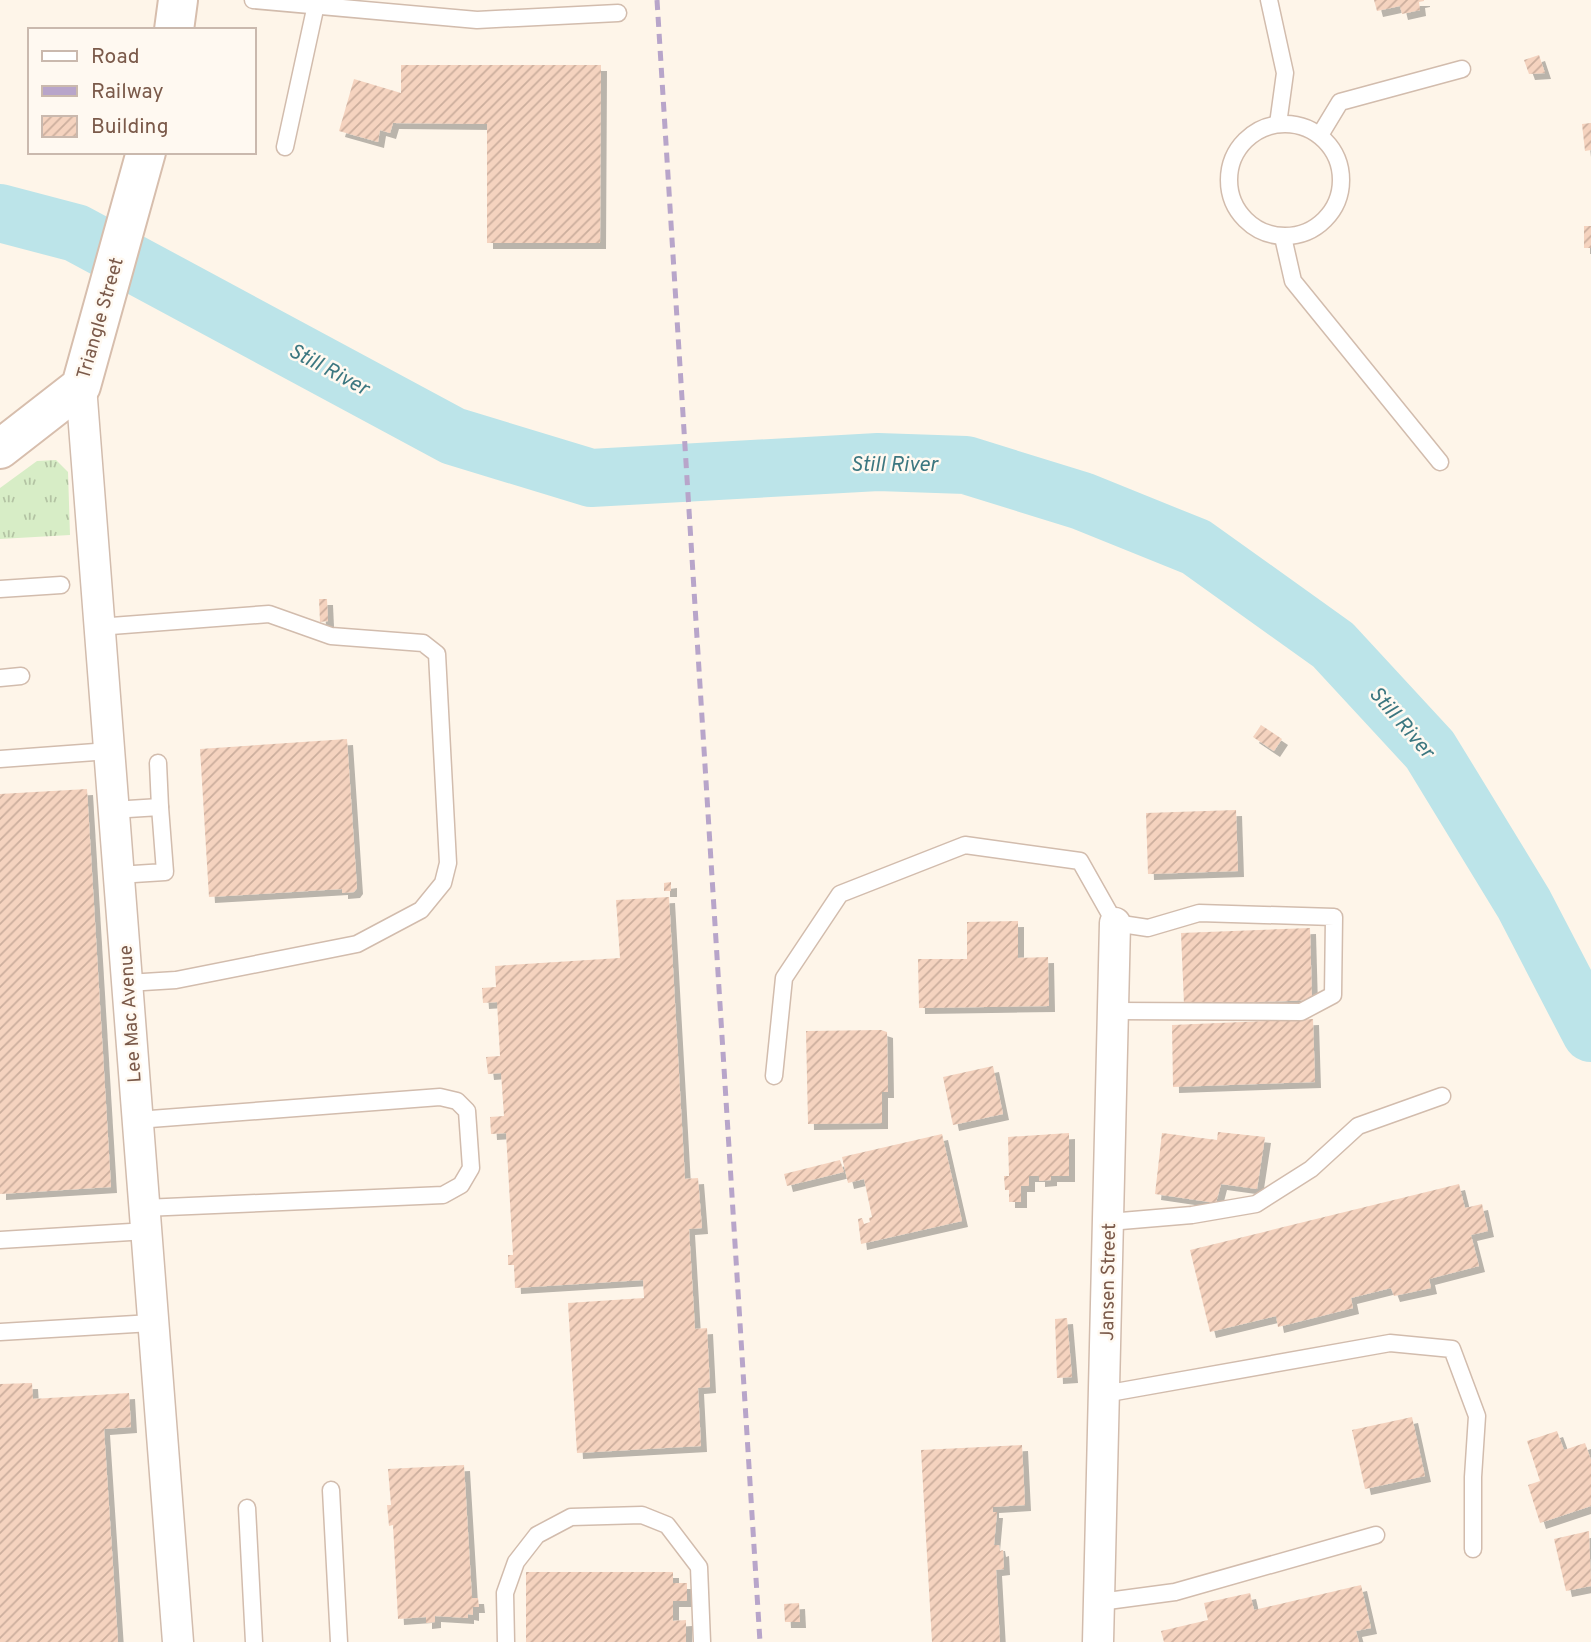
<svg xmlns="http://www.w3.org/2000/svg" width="1591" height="1642" font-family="Overpass,sans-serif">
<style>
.park{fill:url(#park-tufts)}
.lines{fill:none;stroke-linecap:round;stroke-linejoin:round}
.river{stroke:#bce4e9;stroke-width:58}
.building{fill:url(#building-hatch);filter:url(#shadow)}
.lane-casing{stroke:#d2bcad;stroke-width:19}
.street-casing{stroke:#d2bcad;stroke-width:33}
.secondary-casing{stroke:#d7bead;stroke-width:42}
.lane{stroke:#fff;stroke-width:16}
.street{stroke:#fff;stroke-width:30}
.secondary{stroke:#fff;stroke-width:38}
.rail{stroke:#b8a5ca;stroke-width:5;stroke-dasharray:10 7;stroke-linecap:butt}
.labels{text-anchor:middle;stroke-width:5;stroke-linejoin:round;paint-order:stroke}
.street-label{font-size:19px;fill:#7b5a4a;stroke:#fff9f1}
.water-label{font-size:21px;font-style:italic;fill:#3c7780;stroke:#fff9f1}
</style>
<defs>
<pattern id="park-tufts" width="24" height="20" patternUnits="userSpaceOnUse" patternTransform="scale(1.75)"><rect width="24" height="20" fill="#d7edc6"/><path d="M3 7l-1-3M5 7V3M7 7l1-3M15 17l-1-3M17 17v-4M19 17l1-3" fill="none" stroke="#b3c3a3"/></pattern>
<pattern id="building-hatch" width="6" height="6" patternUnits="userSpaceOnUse" patternTransform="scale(1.75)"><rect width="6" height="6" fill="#f5d3bf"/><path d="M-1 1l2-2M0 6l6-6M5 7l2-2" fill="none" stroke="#cbae9d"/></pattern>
<filter id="shadow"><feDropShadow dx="6" dy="6" stdDeviation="0" flood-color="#0004"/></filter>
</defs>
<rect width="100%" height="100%" fill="#fef5e9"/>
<path class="park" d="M56 460 68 472 70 535 0 539V488L37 461Z"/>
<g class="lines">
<path class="river" d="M0 213 76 233 453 436 591 478 878 462 966 465 1082 501 1196 547 1333 645 1430 750 1524 904 1591 1033"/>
</g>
<g class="building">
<path d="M1374 0H1424V1L1419 2 1420 10 1402 14 1400 6 1377 11Z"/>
<path d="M1539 55 1545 73 1529 74 1524 60Z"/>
<path d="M401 65H601L600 243H487V124L393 123 390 133 380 130 378 142 339 131 354 79 401 93Z"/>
<path d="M1591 123V150L1585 151 1582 124Z"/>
<rect x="1584" y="226" width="7" height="22"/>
<path d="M319 599H327L328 621 320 622Z"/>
<path d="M1261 725 1282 739 1274 751 1253 737Z"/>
<path d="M347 739 357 888 354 892 342 893V889L209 897 200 749Z"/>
<path d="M87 789 111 1187 0 1194V794Z"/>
<path d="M1236 810 1238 871 1148 874 1146 813Z"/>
<path d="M671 882V891H664V883Z"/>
<path d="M669 897 685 1179 698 1178 702 1228 689 1229 695 1329 707 1328 710 1387 698 1388 701 1446 577 1453 568 1303 644 1298 643 1280 515 1288 514 1265H508V1255H513L506 1133 491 1134 490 1117 504 1116 501 1073 488 1074 486 1057 500 1056 497 1002 483 1003 482 988 496 987 495 966 620 958 616 900Z"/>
<path d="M1018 921V958L1048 957 1049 1006 919 1008 918 959H967V922Z"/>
<path d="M1310 928 1312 1000 1184 1005 1181 933Z"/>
<path d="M1313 1019 1315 1082 1173 1087 1172 1025Z"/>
<path d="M881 1030 887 1032 888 1092H882V1123L808 1124 806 1031Z"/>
<path d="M993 1066 1003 1114 953 1125 943 1077Z"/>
<path d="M1218 1132 1265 1137 1257 1189 1221 1184 1216 1203 1155 1194 1162 1133 1217 1140Z"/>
<path d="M1069 1133V1176H1051V1180L1039 1181V1176H1029V1186H1021V1202H1009V1190H1005L1004 1176H1009L1008 1137Z"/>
<path d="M942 1134 962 1221 861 1244 858 1219 862 1218 864 1224 870 1222 869 1218 872 1217 864 1179 848 1183 842 1157Z"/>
<path d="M840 1160 844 1172 787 1186 784 1174Z"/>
<path d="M1459 1184 1465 1208 1482 1204 1488 1231 1471 1235 1479 1266 1429 1279 1431 1288 1394 1296 1391 1288 1351 1298 1353 1308 1278 1327 1276 1316 1210 1332 1190 1250Z"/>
<path d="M1067 1318 1072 1377 1057 1378 1055 1319Z"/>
<path d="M32 1383 33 1399 129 1393 131 1427 104 1429 118 1642H0V1384Z"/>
<path d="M1412 1417 1425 1476 1365 1489 1352 1430Z"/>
<path d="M1557 1431 1564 1450 1585 1443 1591 1460V1506L1540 1523 1528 1485 1540 1481 1527 1441Z"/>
<path d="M1022 1445 1025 1505 993 1507V1512H997L994 1545H999L1000 1551 1003 1550 1004 1569 996 1570 1000 1642H932L921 1450Z"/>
<path d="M464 1465 472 1598H478L479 1607H473V1615L468 1614V1618L435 1616V1622L426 1623V1617L398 1619 393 1525 389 1526 387 1505H391L388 1469Z"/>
<path d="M1589 1531 1591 1586 1566 1591 1554 1539Z"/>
<path d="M526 1572H673V1583H687V1601H673V1621L686 1620V1642H526Z"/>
<path d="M1361 1585 1371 1628 1356 1631 1359 1642H1164L1161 1631 1208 1620 1204 1603 1250 1593 1254 1610Z"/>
<path d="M799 1603 800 1622H785L784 1604Z"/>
</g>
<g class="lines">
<g class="lane-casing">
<g id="lane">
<path d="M253 0 477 20 618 13"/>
<path d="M1269 0 1285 73 1278 124"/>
<circle cx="1285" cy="180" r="56"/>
<path d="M1320 135 1340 102 1462 69"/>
<path d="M285 147 317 0"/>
<path d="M1283 237 1293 281 1440 462"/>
<path d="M0 589 61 585"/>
<path d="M98 627 269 614 331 636 423 643 437 654 448 863 443 883 421 910 357 944 176 980 127 983"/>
<path d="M0 678 21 676"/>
<path d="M0 759 109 751"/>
<path d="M158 763 160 807"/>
<path d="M112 810 160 807 165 872 118 875"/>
<path d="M774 1076 784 978 840 894 965 845 1080 861 1115 923 1148 928 1199 913 1334 917 1333 995 1301 1012 1113 1011"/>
<path d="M137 1120 440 1097 457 1101 467 1111 471 1168 461 1185 443 1195 144 1208"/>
<path d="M1109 1222 1192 1215 1256 1204 1311 1169 1358 1126 1442 1096"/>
<path d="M0 1240 147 1231"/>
<path d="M0 1332 152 1323"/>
<path d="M1104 1394 1390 1343 1452 1349 1477 1416 1473 1477V1549"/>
<path d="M331 1490 339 1642"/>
<path d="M247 1508 254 1642"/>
<path d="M1100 1602 1175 1592 1376 1535"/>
<path d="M506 1642 505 1593 516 1562 537 1535 571 1517 642 1515 667 1525 699 1567 702 1642"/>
</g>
</g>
<g class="street-casing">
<g id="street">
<path d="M81 386 178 1642"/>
<path d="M1098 1642 1115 923"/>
</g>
</g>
<g class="secondary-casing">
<g id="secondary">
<path d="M174 30 178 0"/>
<path d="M0 449 81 386 146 152"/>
</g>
</g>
<use href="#lane" class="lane"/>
<use href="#street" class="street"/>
<use href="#secondary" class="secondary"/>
<path class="rail" d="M657 0 760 1642"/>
</g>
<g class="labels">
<g class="street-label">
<text transform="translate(99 318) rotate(-74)" y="7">Triangle Street</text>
<text transform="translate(129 1014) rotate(-94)" y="7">Lee Mac Avenue</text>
<text transform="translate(1107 1282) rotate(-89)" y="7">Jansen Street</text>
</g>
<g class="water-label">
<text transform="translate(329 369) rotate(28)" y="7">Still River</text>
<text x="894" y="471">Still River</text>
<text transform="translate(1402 722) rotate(49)" y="7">Still River</text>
</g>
</g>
<rect x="28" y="28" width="228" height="126" fill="#fff9f1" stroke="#cab9ae" stroke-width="2"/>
<rect x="42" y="51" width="35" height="10" fill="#ffffff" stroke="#cab9ae" stroke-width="2"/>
<text x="91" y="63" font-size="21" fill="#7b5a4a">Road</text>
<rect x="42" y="86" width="35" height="10" fill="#b8a5ca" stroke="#cab9ae" stroke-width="2"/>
<text x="91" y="98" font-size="21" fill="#7b5a4a">Railway</text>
<rect x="42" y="116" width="35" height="21" fill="url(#building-hatch)" stroke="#cab9ae" stroke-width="2"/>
<text x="91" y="133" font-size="21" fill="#7b5a4a">Building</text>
</svg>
